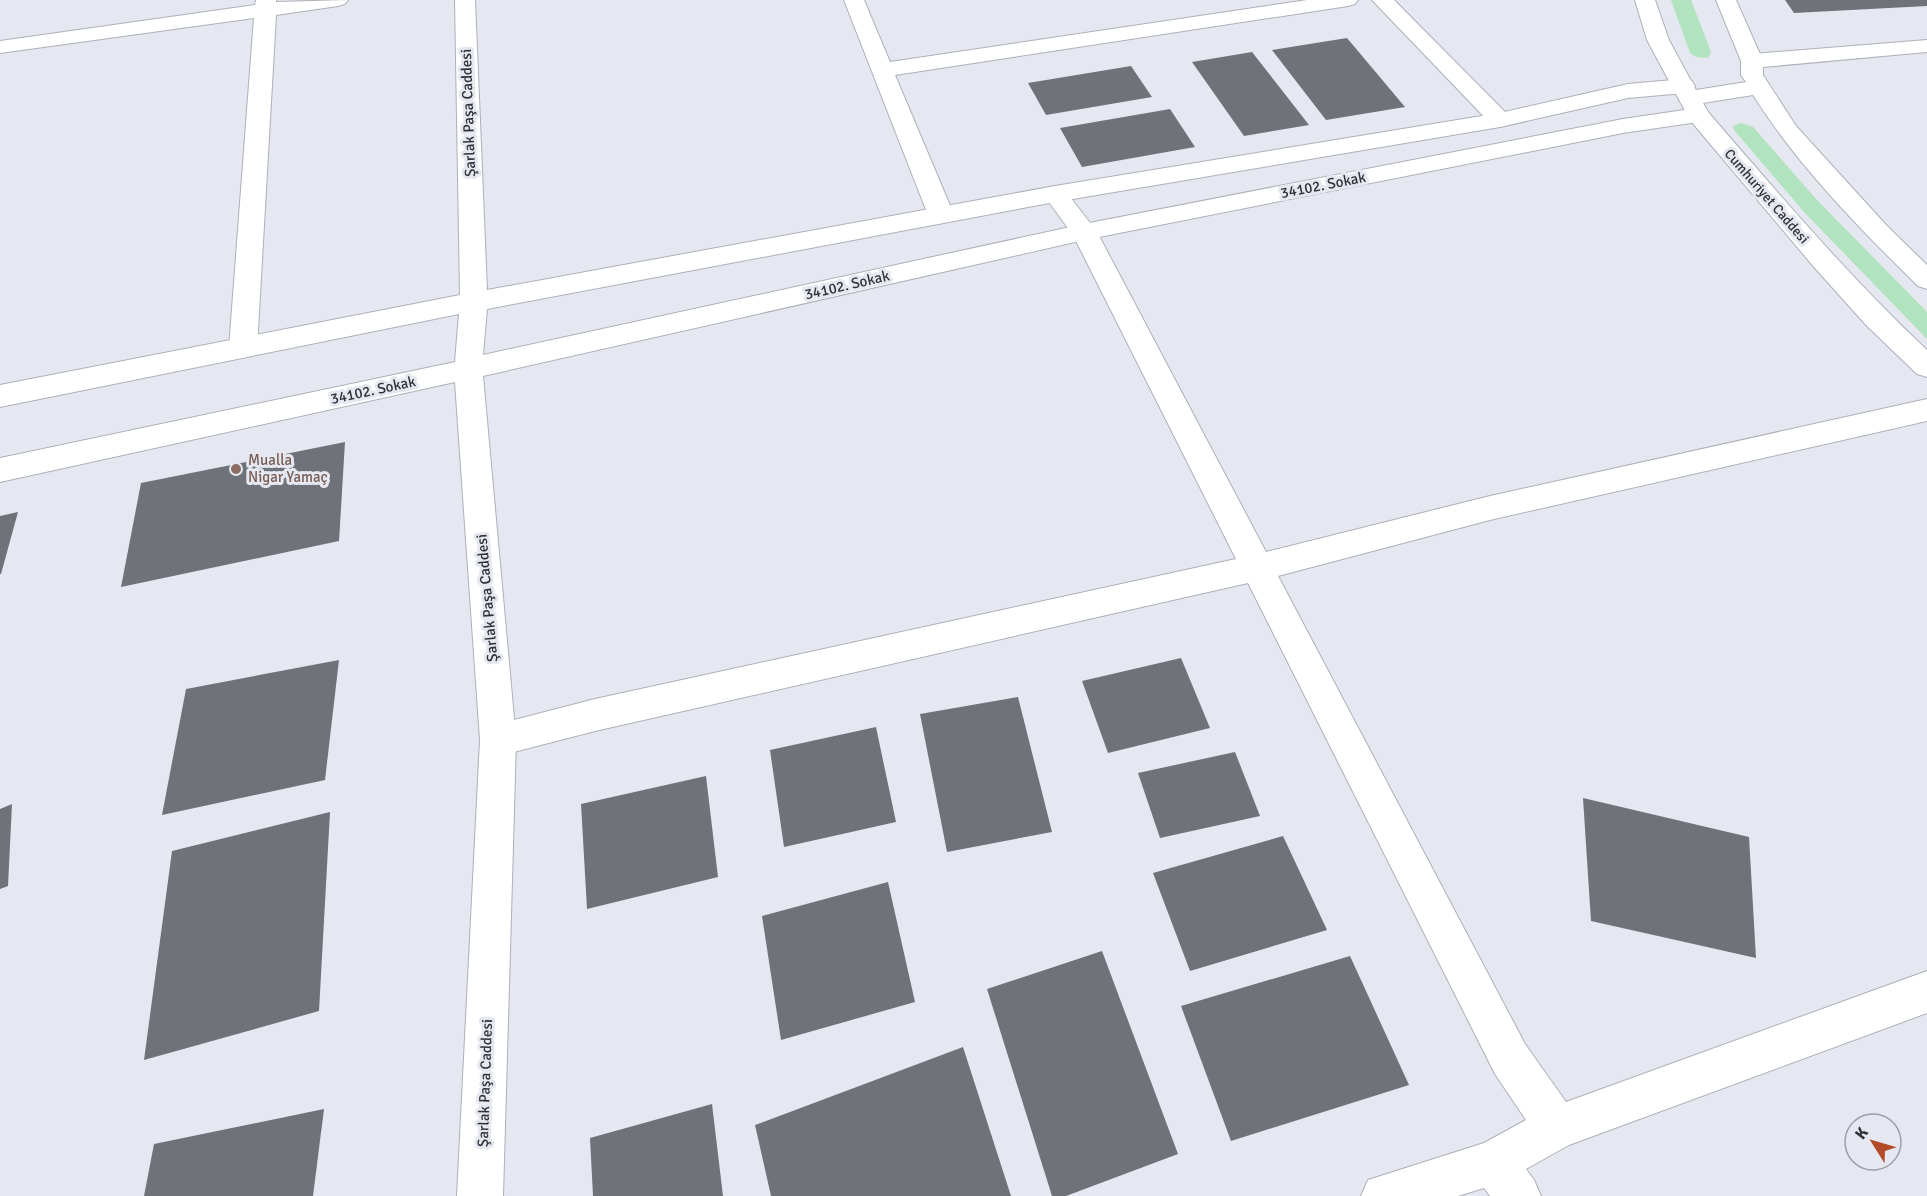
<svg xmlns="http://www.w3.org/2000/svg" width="1927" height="1196" font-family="Signika,sans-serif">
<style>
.green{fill:#b0e3be}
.building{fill:#6f7279}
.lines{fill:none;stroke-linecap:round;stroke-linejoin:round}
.minor-casing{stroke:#aeb0b9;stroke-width:2}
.tertiary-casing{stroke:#aeb0b9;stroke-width:2}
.secondary-casing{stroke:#aeb0b9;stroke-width:2}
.minor{fill:#fff;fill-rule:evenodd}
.tertiary{fill:#fff;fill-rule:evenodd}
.secondary{fill:#fff;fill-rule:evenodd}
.education-dot{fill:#8d6e63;stroke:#e5e8f0;stroke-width:2}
.labels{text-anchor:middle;stroke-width:6;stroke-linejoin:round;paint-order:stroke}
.far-street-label{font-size:14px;fill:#313236;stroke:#e5e8f0}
.street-label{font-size:15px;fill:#313236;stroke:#e5e8f0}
.education-label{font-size:15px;fill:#785e54;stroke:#e5e8f0;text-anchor:start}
</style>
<rect width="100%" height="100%" fill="#e5e8f0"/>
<g class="green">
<path d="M1671 0H1691L1711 52 1708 58 1696 57 1690 53Z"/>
<path d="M1741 123 1753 127 1816 199 1927 312V339L1805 213 1734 130 1733 126Z"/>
</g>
<g class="building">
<path d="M1785 0H1927V6L1794 13Z"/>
<path d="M1347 38 1405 107 1326 120 1272 50Z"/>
<path d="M1252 52 1309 125 1244 136 1192 62Z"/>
<path d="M1131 66 1152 97 1046 115 1028 83Z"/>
<path d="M1170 109 1195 147 1082 167 1060 128Z"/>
<path d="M345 442 339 541 121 587 141 483Z"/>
<path d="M18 512 1 574H0V516Z"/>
<path d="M1181 658 1210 728 1108 753 1082 681Z"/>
<path d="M339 660 325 780 162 815 186 689Z"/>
<path d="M1018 697 1052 832 947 852 920 714Z"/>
<path d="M876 727 896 822 784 847 770 750Z"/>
<path d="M1235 752 1260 816 1160 838 1138 773Z"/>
<path d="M706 776 718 877 587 909 581 804Z"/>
<path d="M1583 798 1749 837 1756 958 1591 921Z"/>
<path d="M12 804 8 886 0 889V809Z"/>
<path d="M330 812 319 1011 144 1060 172 851Z"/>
<path d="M1283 836 1327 930 1190 971 1153 873Z"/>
<path d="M888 882 915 1002 781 1040 762 916Z"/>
<path d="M1102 951 1178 1154 1066 1196H1052L987 989Z"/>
<path d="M1350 956 1409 1085 1231 1141 1181 1006Z"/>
<path d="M963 1047 1011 1196H771L755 1125Z"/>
<path d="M712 1104 723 1196H593L590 1138Z"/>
<path d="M324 1109 313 1196H144L154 1144Z"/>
</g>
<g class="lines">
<g class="minor-casing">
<g id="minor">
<path d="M256 0H276V2L348 0 345 4 338 6 276 15 257 348 253 355 243 358 233 355 229 348 254 18 0 53V41L255 5Z"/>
<path d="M844 0H864L890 62 1307 0H1358L1355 4 1348 6 895 75 954 215 950 221 941 223 932 221 928 215Z"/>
<path d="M1372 0H1394L1508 115 1512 120 1508 125 1500 127 1492 125Z"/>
<path d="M1927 40V52L1752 68 1744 66 1741 61 1744 56 1752 54Z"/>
<path d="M1055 186 1064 189 1097 232 1266 552 1490 496 1927 399V421L1490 520 1278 576 1525 1044 1566 1102 1927 971V1013L1569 1145 1526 1169 1534 1180 1541 1196H1490L1484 1188 1458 1196H1361L1368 1180 1484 1143 1526 1120 1495 1074 1248 583 595 731 498 756 485 752 480 740 485 728 498 724 595 699 1236 559 1073 235 1043 194 1046 189Z"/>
</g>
</g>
<g class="tertiary-casing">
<path id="tertiary" d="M455 0H475L487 290 1055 186 1500 113 1628 84 1684 79 1692 81 1695 86 1692 91 1684 93 1628 98 1500 127 1055 202 487 309 483 355 1084 224 1623 119 1698 108 1706 110 1710 115 1706 120 1698 122 1623 133 1084 240 483 376 516 740 503 1196H457L480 740 455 382 0 482V458L455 362 459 314 0 407V385L460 295Z"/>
</g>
<g class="secondary-casing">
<path id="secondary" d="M1635 0H1655L1669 40 1696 90 1746 82 1741 75V61L1716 0H1736L1763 61V75L1796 126 1887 226 1927 265V289L1918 286C1858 227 1798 166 1753 95L1703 103 1708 112C1779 194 1848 276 1927 350V377L1917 374 1866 325 1814 267 1690 120 1647 40Z"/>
</g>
<use href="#minor" class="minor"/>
<use href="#tertiary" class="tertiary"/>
<use href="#secondary" class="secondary"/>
</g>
<circle class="education-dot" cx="236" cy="469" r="6"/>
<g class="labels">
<g class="far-street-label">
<text transform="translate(1767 196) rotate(49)" y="5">Cumhuriyet Caddesi</text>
</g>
<g class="street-label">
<text transform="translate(468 113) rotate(-92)" y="5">Şarlak Paşa Caddesi</text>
<text transform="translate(1323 185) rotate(-11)" y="5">34102. Sokak</text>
<text transform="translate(847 285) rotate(-13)" y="5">34102. Sokak</text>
<text transform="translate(373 390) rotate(-12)" y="5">34102. Sokak</text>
<text transform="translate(487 598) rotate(-95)" y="5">Şarlak Paşa Caddesi</text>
<text transform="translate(485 1083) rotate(-88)" y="5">Şarlak Paşa Caddesi</text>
</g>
<g class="education-label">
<text x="248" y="465">Mualla<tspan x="248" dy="17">Nigar Yamaç</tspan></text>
</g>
</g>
<g transform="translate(1873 1142) rotate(307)"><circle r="28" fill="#e5e8f0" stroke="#9d9fa6" stroke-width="1.5"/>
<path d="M0-4.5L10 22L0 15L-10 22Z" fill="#b34b28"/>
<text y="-9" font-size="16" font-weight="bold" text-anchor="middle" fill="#313236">K</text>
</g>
</svg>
